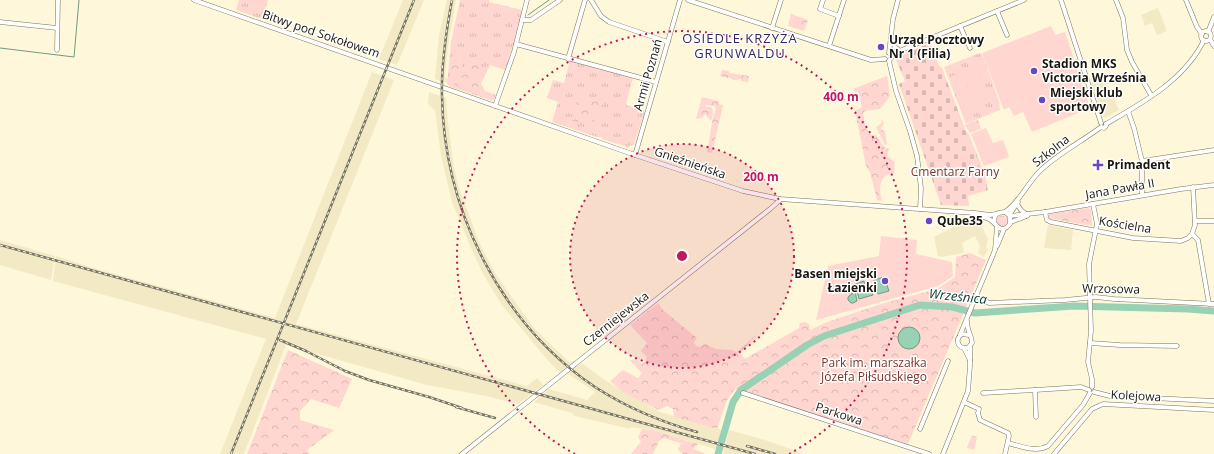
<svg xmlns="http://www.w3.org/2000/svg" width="1214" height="454" font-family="'Open Sans',sans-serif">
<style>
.built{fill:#f3eac5}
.grass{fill:url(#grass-tufts)}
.forest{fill:url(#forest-crowns)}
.cemetery{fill:url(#cemetery-stones)}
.pitch{fill:#ffd7d0}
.water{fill:#99d1b5;stroke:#739982}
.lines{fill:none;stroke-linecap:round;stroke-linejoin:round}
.stream{stroke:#739982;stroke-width:1}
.river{stroke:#99d1b5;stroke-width:7}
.minor-casing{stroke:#7b755a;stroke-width:5}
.minor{stroke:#fff;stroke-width:4}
.rail-casing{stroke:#777360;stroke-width:2.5}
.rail{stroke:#fff;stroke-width:1;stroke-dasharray:3;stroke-linecap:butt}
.ring{fill:none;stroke:#c2185b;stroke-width:2;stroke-dasharray:2 4}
.poi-dot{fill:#6848c0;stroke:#fff;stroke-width:1.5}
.labels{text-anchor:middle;stroke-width:3;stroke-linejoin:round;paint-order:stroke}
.street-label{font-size:12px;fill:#19170c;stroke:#fff}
.poi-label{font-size:12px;font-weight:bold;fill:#19170c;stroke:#fff;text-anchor:start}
.park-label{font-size:12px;fill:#79342a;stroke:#fff}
.neighbourhood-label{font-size:13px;letter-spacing:1px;fill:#352661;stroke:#fff}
.water-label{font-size:13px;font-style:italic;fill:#063624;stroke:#fff}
.centre{fill:#c2185b;stroke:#fff;stroke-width:2}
.ring-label{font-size:12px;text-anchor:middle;font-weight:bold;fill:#c2185b;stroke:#fff;stroke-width:3;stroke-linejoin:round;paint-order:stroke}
</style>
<defs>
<pattern id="grass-tufts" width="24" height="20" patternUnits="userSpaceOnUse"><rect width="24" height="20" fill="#ffd7d0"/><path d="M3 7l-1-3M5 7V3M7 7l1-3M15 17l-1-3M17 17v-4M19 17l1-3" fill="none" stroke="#dab8b1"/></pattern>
<pattern id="forest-crowns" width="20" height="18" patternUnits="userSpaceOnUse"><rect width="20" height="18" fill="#ffd7d0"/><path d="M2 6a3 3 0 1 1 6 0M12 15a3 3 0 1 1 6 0" fill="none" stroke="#dab8b1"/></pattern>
<pattern id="cemetery-stones" width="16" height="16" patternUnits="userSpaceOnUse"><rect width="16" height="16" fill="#ffd7d0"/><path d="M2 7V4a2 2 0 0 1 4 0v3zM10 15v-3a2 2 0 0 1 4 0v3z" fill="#dab8b1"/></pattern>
</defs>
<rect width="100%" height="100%" fill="#fef7d9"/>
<g class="built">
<path d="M403 0H424L397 65 379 59Z"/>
<path d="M447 0H456L448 46 445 77 453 82 450 84 435 79 439 36Z"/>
<path d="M1158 8 1167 31 1157 35 1152 23 1145 26 1141 15Z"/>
<path d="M372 72 394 80 296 324 527 386 537 378 543 385 518 404 486 396 427 385 286 345 244 454H220L266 339 53 281 56 256 93 268 275 318Z"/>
<path d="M1105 79 1119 110 1105 118 1103 116 1091 83Z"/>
<path d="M429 92 446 98 448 123 454 168 459 188 479 242 495 273 533 327 570 363 573 361 578 366 582 363 606 381 660 412 720 429 722 432 717 448 715 449 653 430 630 427 631 429 574 416 572 413 534 402 549 389 587 400 595 392 568 374 559 371 550 363 501 304 482 272 471 248 452 202 441 156 435 110 428 104Z"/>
<path d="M953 217 978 219 988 239 986 247 988 249 984 257 978 253 980 246 975 236 962 243 964 253 941 257 938 256 934 237 953 227Z"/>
<path d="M1048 225 1073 230 1071 250 1044 248Z"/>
<path d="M0 240 55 256 51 280 0 265Z"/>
<path d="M729 430 765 440 804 454H723Z"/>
</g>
<g class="grass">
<path d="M239 0H268L262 19 236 10Z"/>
<path d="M460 0H489V2L522 10 513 45 505 70 490 65 481 84 485 91 496 95 493 101 451 87 447 84 451 42Z"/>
<path d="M980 53 983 56 999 101 1000 110 966 124 944 67Z"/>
<path d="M570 60 633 77 626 105 645 111 634 144 628 147 602 139V137H597L552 122 558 102 547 98 553 80 564 83Z"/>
<path d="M965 130 969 135 985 174 988 191Z"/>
<circle cx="1002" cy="221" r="5.5"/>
<path d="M972 435 977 437 974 450 967 448Z"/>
</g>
<g class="forest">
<path d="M791 14 808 20 804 31 788 26Z"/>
<path d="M477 58 479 70 483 71 488 65V67L483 75 480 74 475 78 477 84 481 87 483 91 479 94 453 84 449 78 452 64 458 60 464 61 460 72 462 73Z"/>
<path d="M722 70 729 71V73L749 76 748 82 741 81V79L734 80 728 77V78L720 76Z"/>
<path d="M887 76 890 96 880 109 865 111 863 113 866 129 871 135H876L885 148 889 149 887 156 895 162 894 173C878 175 879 188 882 201L877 200 870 172 866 166 855 111 862 107 858 92H855L853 89Z"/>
<path d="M577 95 600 98 604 102 594 121 585 124 570 120 575 113Z"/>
<path d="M702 97 719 101 718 104 723 105 712 153 707 152C711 137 710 123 716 109L715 106 705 105 706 107H711C714 112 713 115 711 121L705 114 702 118 696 119Z"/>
<path d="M882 120H883L884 123 881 128 882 130 885 131 887 144 885 145 876 127 882 123Z"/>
<path d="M978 120 981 129 970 133 965 125Z"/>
<path d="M1088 208 1091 210 1092 226 1048 218V216L1050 214Z"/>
<path d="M970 253 986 260 908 444 735 389 726 402 717 429 674 417 673 409 667 406 659 410 624 393 610 381 623 370 638 378 642 373 630 360 636 359 642 364 645 362 647 357 641 351 647 343 630 325 658 303 663 310 697 338 694 342 696 346 700 347 705 344 716 349 732 350 737 352 757 334 741 353 742 356 745 359 799 328 800 323 805 322 809 324 810 330 827 322 881 304 937 289 955 277 956 257Z"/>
<path d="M288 350 352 379 339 408 311 399 300 411V420L334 430 307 450 310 454H247Z"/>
<path d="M642 429 653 430 698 444 693 449 704 453 703 454H683L678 450 681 443 663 438 659 441 653 454H631L641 442 638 437Z"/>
</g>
<path class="cemetery" d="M930 43 939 66 942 68 988 190 968 196 969 206 941 205 899 84 905 81 895 57Z"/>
<g class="pitch">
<path d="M1051 26 1055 35 1065 32 1090 108 1032 132 1023 112 1014 116 1009 107 1004 110 982 53Z"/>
<path d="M977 67 982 81 955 91 950 77Z"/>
<path d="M985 88 991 102 964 112 958 99Z"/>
<path d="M986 128 993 143 1003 140 1009 157 984 166 971 134Z"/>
<path d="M881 236 917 240 916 254 952 262 953 276 938 286 816 320 828 266 879 256Z"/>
</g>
<g class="water">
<path d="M884 277 889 291 878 294 877 291 878 290 877 288H875L874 280Z"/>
<path d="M864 281 865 287 870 285 873 295 859 299 857 291H855L857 301 853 303H851L848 300V297L853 293H848L846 289 847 287Z"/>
<circle cx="909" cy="338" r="11"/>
</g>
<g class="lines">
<g class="stream">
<path d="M528 15 549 0"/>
<path d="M0 48 74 57 79 0"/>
</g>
<path class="river" d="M718 454 733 402 741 390 807 345 824 336 920 305 952 307 975 313 1074 306 1188 309 1214 311"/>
<g class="minor-casing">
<g id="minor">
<path d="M194 0 635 155 743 191 780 199 975 213 990 215 996 214"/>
<path d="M591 0 601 16 609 22 668 42"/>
<path d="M688 0 871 60 885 59"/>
<path d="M823 0 820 9 839 16"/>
<path d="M898 0 893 19 889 53 892 54V57L889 61 896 91 910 131 917 156 921 188 920 209"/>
<path d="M1061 0 1101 123"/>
<path d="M1116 0 1123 18 1127 50 1132 62 1151 95"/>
<path d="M1186 0 1197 27 1202 34"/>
<path d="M997 11 1007 35"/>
<path d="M522 20H531L560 0"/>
<path d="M0 22 57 28"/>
<path d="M960 26 970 48"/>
<path d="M772 28 781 0"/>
<circle cx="1206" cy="36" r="5"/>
<path d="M1208 32 1214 17"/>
<path d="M891 39 895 47 900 51"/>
<path d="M1210 39 1214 46"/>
<path d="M516 44 656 82"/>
<path d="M829 46 844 0"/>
<path d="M57 50 58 0"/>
<path d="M892 54 1024 0"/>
<path d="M568 59 585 0"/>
<path d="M495 106 514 52 527 0"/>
<path d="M1128 111 1134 128 1142 161V195"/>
<path d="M1106 124C1142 103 1185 80 1204 40"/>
<path d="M635 155 680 0"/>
<path d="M1142 161 1214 150"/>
<path d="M1017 204 1021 210 1027 215"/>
<path d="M1005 212C1020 202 1027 183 1041 170 1059 153 1081 142 1101 127L1104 128 1106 126V124"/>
<path d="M1045 212 1047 220 1051 222 1133 238 1181 241 1188 238 1192 234 1195 225 1193 187"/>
<path d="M973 214C978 216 984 217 989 219 997 223 1000 236 1010 224V216L1005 212 998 213 995 216 994 223"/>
<path d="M1009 215 1018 202"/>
<path d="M1010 216 1045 212 1181 189 1214 185"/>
<path d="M1196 221H1214"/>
<path d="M1011 222 1027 216"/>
<path d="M1192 234 1198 240 1209 304"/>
<path d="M997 246 1004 229"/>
<path d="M984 300 989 303 1065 300 1096 297 1114 299 1214 304"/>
<path d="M967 321C967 331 972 336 972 343L968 348C958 349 954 340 962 334L969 335"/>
<path d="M960 335 995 250 997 227"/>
<path d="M1090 343 1120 345 1177 346"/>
<path d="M964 348 970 360"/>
<path d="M1092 387V379L1088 362 1091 331 1089 264 1097 224 1093 204"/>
<path d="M1035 390 1081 387 1089 390"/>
<path d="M1094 392 1110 396 1214 401"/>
<path d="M743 393 929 454"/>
<path d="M983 393 1035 390 1036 417"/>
<path d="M964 402 979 409 978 413 980 420 1008 433 1009 436 1005 454"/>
<path d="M920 429 948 361"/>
<path d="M1008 443C1021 446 1035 453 1048 446L1083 405 1090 393"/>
<path d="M462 454 770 209 779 201 780 199"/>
<path d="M943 454 968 391 970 366V347"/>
<path d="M1054 454 1092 409 1103 404 1214 410"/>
</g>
</g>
<use href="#minor" class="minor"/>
<g class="rail-casing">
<g id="rail">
<path d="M452 0C446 32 441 64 442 96 444 210 500 323 595 387 626 407 661 422 697 432"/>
<path d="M0 245 755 454"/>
<path d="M280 340 306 351 345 371 369 380 429 397 462 408"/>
<path d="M456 407 495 418"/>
<path d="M747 446 775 454"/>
<path d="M231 454 414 0"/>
</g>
</g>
<use href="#rail" class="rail"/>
</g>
<circle cx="682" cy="256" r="112" fill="#c2185b" fill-opacity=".12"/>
<g class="ring">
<circle cx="682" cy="256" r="112"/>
<path d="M575 454A225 225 0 1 1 789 454"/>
</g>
<g class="poi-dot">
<circle cx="881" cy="47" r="4"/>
<circle cx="1034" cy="71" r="4"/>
<circle cx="1042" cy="100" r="4"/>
<path d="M1096 159h4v4h4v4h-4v4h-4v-4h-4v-4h4z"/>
<circle cx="929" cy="221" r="4"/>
<circle cx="885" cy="281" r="4"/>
</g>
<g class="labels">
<g class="street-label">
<text transform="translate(321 34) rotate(19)" y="4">Bitwy pod Sokołowem</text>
<text transform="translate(648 75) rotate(-74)" y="4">Armii Poznań</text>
<text transform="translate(1051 151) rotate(-38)" y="4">Szkolna</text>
<text transform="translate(690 163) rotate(19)" y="4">Gnieźnieńska</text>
<text transform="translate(1120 189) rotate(-10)" y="4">Jana Pawła II</text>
<text transform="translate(1125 225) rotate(9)" y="4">Kościelna</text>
<text transform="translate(1111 289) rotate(1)" y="4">Wrzosowa</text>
<text transform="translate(616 319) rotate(-38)" y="4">Czerniejewska</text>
<text transform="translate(1136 396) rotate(3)" y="4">Kolejowa</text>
<text transform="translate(839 414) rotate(18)" y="4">Parkowa</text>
</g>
<g class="poi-label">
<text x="889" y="44">Urząd Pocztowy<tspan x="889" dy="14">Nr 1 (Filia)</tspan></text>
<text x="1042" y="68">Stadion MKS<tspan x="1042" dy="14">Victoria Września</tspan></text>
<text x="1050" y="97">Miejski klub<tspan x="1050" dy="14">sportowy</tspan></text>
<text x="1107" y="169">Primadent</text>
<text x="937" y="225">Qube35</text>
<text x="877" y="278" text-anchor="end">Basen miejski<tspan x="877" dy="14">Łazienki</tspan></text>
</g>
<g class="park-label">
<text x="955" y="176">Cmentarz Farny</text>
<text x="874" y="367">Park im. marszałka<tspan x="874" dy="14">Józefa Piłsudskiego</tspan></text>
</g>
<g class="neighbourhood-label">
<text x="740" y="43">OSIEDLE KRZYŻA<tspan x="740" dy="15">GRUNWALDU</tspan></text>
</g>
<g class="water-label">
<text transform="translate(958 296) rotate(6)" y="5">Wrześnica</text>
</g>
</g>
<circle cx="682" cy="256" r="6" class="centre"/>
<g class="ring-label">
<text x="841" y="101">400 m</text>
<text x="761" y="181">200 m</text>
</g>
</svg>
